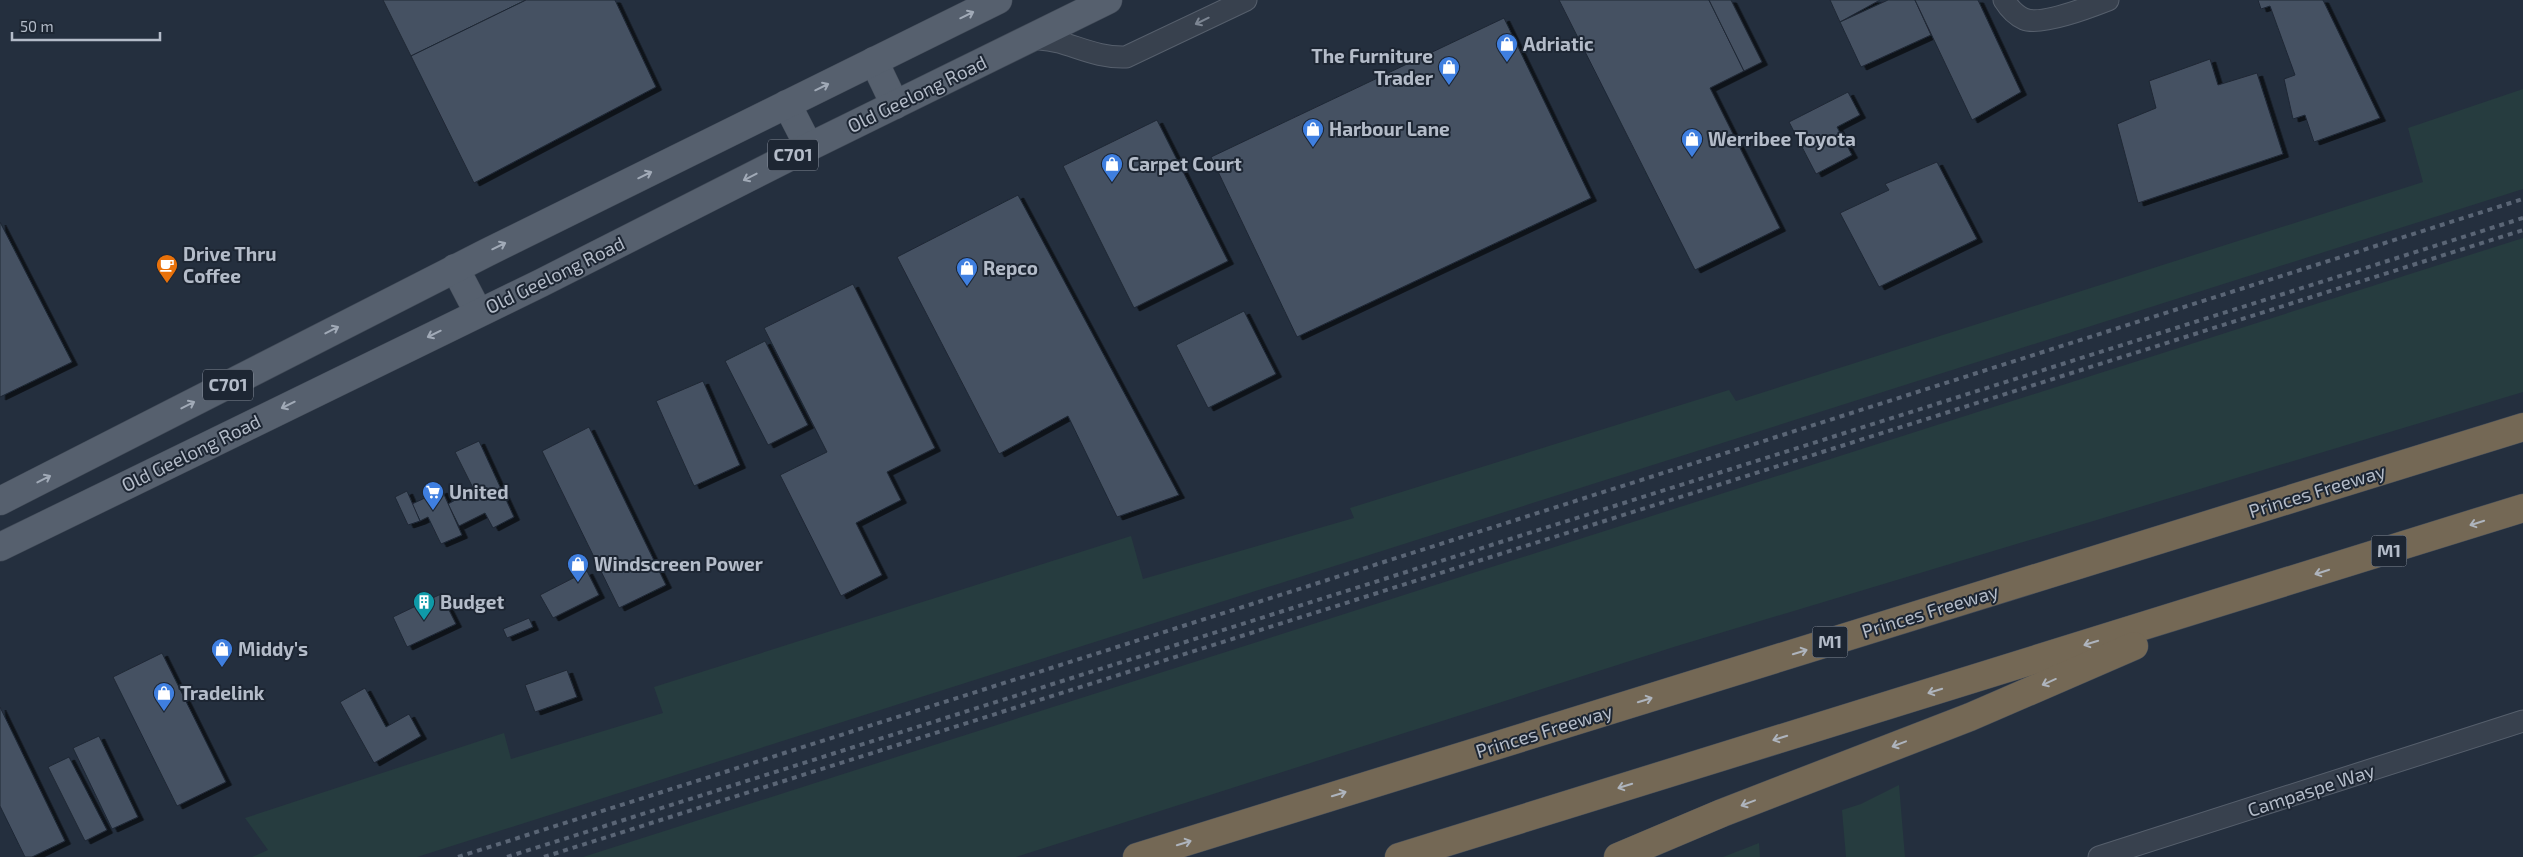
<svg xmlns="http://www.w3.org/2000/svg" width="2523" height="857" font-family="'Exo 2',sans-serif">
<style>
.green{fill:#263c3f}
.building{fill:#455162;stroke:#1f2835;filter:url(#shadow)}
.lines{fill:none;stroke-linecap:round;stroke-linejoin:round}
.minor-casing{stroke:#565f6c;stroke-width:23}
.primary-casing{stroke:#414a57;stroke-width:29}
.motorway-casing{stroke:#434c59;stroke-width:29}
.minor{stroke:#38414e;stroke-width:21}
.primary{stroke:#56606e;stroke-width:28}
.motorway{stroke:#746855;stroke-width:28}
.rail{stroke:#5a6575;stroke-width:4;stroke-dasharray:5 5;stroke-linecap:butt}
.oneway{stroke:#a1aab7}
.oneway2{stroke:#7c8592}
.oneway3{stroke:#aeb4bd}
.labels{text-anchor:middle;stroke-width:4;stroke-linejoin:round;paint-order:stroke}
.shield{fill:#1d2633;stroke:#878f9c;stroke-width:1}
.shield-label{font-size:18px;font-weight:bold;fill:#b4bcc9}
.poi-label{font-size:19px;font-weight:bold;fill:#b4bcc9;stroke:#1d2633;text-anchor:start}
.street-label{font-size:19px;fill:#b4bcc9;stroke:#1d2633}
</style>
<defs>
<filter id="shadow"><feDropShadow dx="5.5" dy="3" stdDeviation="0" flood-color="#0009"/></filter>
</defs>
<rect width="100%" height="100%" fill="#242f3e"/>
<g class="green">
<path d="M2523 89V189L417 857H252L268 850 245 818 504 733 511 759 663 713 654 687 1131 536 1143 579 1354 518 1350 508 1729 390 1736 401 2423 182 2408 128Z"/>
<path d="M2523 238V392L1677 646 1016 857H583Z"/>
<path d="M1899 785 1905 857H1846L1842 810 1861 804Z"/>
<path d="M1759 843 1760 857H1723Z"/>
</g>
<g class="building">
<path d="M383 0H526L411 56Z"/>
<path d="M526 0H615L656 87 474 183 411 56Z"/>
<path d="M1559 0H1709L1744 71 1710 88 1780 228 1695 270Z"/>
<path d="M1709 0H1731L1762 62 1744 71Z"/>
<path d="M1830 0H1880L1840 22Z"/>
<path d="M1888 0H1915L1931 35 1861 67 1840 22Z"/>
<path d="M1915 0H1978L2021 92 1972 120Z"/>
<path d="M2258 0H2323L2380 118 2314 142 2305 115 2293 119 2284 79 2295 75 2270 6 2261 9Z"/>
<path d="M1504 18 1591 198 1297 337 1211 157Z"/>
<path d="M2210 59 2218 85 2257 73 2283 154 2138 203 2117 124 2156 108 2149 81Z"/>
<path d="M1848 92 1860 115 1837 127 1852 155 1816 174 1789 122Z"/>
<path d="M1157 120 1228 261 1134 308 1063 166Z"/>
<path d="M1937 162 1977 239 1879 287 1840 213 1889 190 1885 184Z"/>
<path d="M1018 195 1179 495 1117 517 1068 416 999 454 897 257Z"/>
<path d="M0 222 72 362 0 397Z"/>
<path d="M853 284 935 448 887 472 901 500 856 523 882 575 841 596 780 475 827 452 764 328Z"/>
<path d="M1244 311 1276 374 1208 408 1176 345Z"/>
<path d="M765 341 808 425 768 445 725 361Z"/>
<path d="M703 381 740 465 694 486 656 401Z"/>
<path d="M589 427 666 585 619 608 542 451Z"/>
<path d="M479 441 514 517 493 528 485 513 459 526 448 504 474 490 455 452Z"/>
<path d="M442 490 462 535 441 544 428 517 420 521 412 504Z"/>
<path d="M407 491 420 521 408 525 395 497Z"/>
<path d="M587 571 599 595 553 618 540 595Z"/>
<path d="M441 594 456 624 407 647 393 617Z"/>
<path d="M529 618 533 627 507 638 503 629Z"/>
<path d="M162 653 226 782 177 806 113 677Z"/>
<path d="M567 670 577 697 535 712 525 685Z"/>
<path d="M365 688 386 727 409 714 421 736 374 763 340 702Z"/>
<path d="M0 707 65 841 32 857H25L0 806Z"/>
<path d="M99 736 138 817 112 829 73 748Z"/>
<path d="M69 757 107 830 85 841 48 767Z"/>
</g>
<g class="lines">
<g class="minor-casing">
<g id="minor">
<path d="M2004 0C2009 8 2015 15 2024 19 2041 26 2090 7 2108 0"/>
<path d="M1032 38C1041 39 1051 40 1059 42 1083 49 1101 58 1126 57L1246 0"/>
<path d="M2099 857 2523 721"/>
</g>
</g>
<g class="primary-casing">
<g id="primary">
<path d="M874 61 895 105"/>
<path d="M787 104 809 147"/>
<path d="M455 268 478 312"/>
<path d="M0 501 486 253 998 0"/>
<path d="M0 547 541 283 809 147 1108 0"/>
</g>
</g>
<g class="motorway-casing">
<g id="motorway">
<path d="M1137 857 2523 427"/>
<path d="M1399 857 2523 508"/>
<path d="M1618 857 1722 813 1970 717 2134 646"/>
</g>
</g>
<use href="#minor" class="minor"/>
<use href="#primary" class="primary"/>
<use href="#motorway" class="motorway"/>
<g class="rail">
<path d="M458 857 2523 199"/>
<path d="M507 857 2523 218"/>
<path d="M544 857 2523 230"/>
</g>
</g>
<defs><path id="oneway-shaft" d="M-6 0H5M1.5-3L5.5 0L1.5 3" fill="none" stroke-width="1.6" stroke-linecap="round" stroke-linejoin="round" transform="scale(1.25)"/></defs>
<g class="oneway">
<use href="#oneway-shaft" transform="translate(967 15) rotate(-26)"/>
<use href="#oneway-shaft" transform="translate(822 87) rotate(-26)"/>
<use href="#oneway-shaft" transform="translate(645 175) rotate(-26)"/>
<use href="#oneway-shaft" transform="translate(750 177) rotate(153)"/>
<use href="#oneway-shaft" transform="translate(499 246) rotate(-26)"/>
<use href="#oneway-shaft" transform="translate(332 330) rotate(-27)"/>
<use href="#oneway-shaft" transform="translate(434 334) rotate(154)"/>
<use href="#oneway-shaft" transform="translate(188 405) rotate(-27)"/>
<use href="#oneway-shaft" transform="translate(288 405) rotate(154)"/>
<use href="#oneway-shaft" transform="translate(44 479) rotate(-27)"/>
</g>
<use class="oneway2" href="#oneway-shaft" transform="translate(1202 21) rotate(154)"/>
<g class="oneway3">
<use href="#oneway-shaft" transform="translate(2477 523) rotate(162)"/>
<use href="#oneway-shaft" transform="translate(2322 572) rotate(162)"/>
<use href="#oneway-shaft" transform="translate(2091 643) rotate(163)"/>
<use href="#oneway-shaft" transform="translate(1800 652) rotate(-17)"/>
<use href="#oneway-shaft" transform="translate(2049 682) rotate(156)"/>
<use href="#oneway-shaft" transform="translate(1935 691) rotate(163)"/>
<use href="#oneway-shaft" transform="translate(1645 700) rotate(-17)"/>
<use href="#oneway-shaft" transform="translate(1780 738) rotate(163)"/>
<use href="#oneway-shaft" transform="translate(1899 744) rotate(159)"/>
<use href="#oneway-shaft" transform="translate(1625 786) rotate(163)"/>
<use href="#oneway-shaft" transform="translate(1339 794) rotate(-17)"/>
<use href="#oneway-shaft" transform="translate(1748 803) rotate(159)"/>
<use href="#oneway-shaft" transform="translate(1184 843) rotate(-17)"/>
</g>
<defs>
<g id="shop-pin" transform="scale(1.125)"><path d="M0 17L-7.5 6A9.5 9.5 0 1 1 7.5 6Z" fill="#3f7fe0" stroke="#1d2633"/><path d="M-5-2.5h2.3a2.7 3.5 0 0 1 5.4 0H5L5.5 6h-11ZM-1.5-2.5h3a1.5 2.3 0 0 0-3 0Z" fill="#fff"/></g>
<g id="cafe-pin" transform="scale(1.125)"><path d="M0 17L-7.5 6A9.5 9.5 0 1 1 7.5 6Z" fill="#e8710a" stroke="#1d2633"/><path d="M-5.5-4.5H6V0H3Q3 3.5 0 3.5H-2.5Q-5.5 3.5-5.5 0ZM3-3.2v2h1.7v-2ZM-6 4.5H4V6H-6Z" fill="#fff"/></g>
<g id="supermarket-pin" transform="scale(1.125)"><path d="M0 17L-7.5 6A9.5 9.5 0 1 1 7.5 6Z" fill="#3f7fe0" stroke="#1d2633"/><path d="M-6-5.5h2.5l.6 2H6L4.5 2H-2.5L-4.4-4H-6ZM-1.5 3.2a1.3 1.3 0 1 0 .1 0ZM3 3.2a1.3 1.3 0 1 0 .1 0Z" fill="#fff"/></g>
<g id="building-pin" transform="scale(1.125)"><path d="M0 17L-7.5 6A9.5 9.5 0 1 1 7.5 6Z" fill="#0f9aa8" stroke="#1d2633"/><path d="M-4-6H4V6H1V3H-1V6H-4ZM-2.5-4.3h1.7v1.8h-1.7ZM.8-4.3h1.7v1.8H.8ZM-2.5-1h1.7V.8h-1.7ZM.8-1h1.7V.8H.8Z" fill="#fff"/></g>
</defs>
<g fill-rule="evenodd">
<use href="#shop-pin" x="1507" y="44"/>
<use href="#shop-pin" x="1449" y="67"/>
<use href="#shop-pin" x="1313" y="129"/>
<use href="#shop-pin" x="1692" y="139"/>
<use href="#shop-pin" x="1112" y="164"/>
<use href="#cafe-pin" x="167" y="265"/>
<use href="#shop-pin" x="967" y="268"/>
<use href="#supermarket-pin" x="433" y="492"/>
<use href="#shop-pin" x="578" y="564"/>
<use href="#building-pin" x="424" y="602"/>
<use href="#shop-pin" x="222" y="649"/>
<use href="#shop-pin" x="164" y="693"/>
</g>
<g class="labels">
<g class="shield">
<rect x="768" y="139.5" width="50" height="31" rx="4"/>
<rect x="203" y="369.5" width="50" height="31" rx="4"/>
<rect x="2371.5" y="535.5" width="35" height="31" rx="4"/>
<rect x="1812.5" y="626.5" width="35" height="31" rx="4"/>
</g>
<g class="shield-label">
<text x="793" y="161">C701</text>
<text x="228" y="391">C701</text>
<text x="2389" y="557">M1</text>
<text x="1830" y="648">M1</text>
</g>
<g class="poi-label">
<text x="1523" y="51">Adriatic</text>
<text x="1433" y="63" text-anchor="end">The Furniture<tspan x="1433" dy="22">Trader</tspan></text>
<text x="1329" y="136">Harbour Lane</text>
<text x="1708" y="146">Werribee Toyota</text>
<text x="1128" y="171">Carpet Court</text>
<text x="183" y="261">Drive Thru<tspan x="183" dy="22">Coffee</tspan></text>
<text x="983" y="275">Repco</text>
<text x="449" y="499">United</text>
<text x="594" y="571">Windscreen Power</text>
<text x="440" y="609">Budget</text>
<text x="238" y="656">Middy's</text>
<text x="180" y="700">Tradelink</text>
</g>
<g class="street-label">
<text transform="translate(917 94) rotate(-26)" y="7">Old Geelong Road</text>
<text transform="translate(555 275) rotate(-26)" y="7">Old Geelong Road</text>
<text transform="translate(191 453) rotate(-26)" y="7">Old Geelong Road</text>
<text transform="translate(2317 491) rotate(-17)" y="7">Princes Freeway</text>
<text transform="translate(1930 611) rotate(-17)" y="7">Princes Freeway</text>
<text transform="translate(1544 731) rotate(-17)" y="7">Princes Freeway</text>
<text transform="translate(2311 790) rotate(-18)" y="7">Campaspe Way</text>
</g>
</g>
<path d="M12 32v8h148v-8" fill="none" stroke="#b4bcc9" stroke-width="2.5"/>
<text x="20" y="32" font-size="15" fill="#b4bcc9" stroke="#1d2633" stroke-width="4" paint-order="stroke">50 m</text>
</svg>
